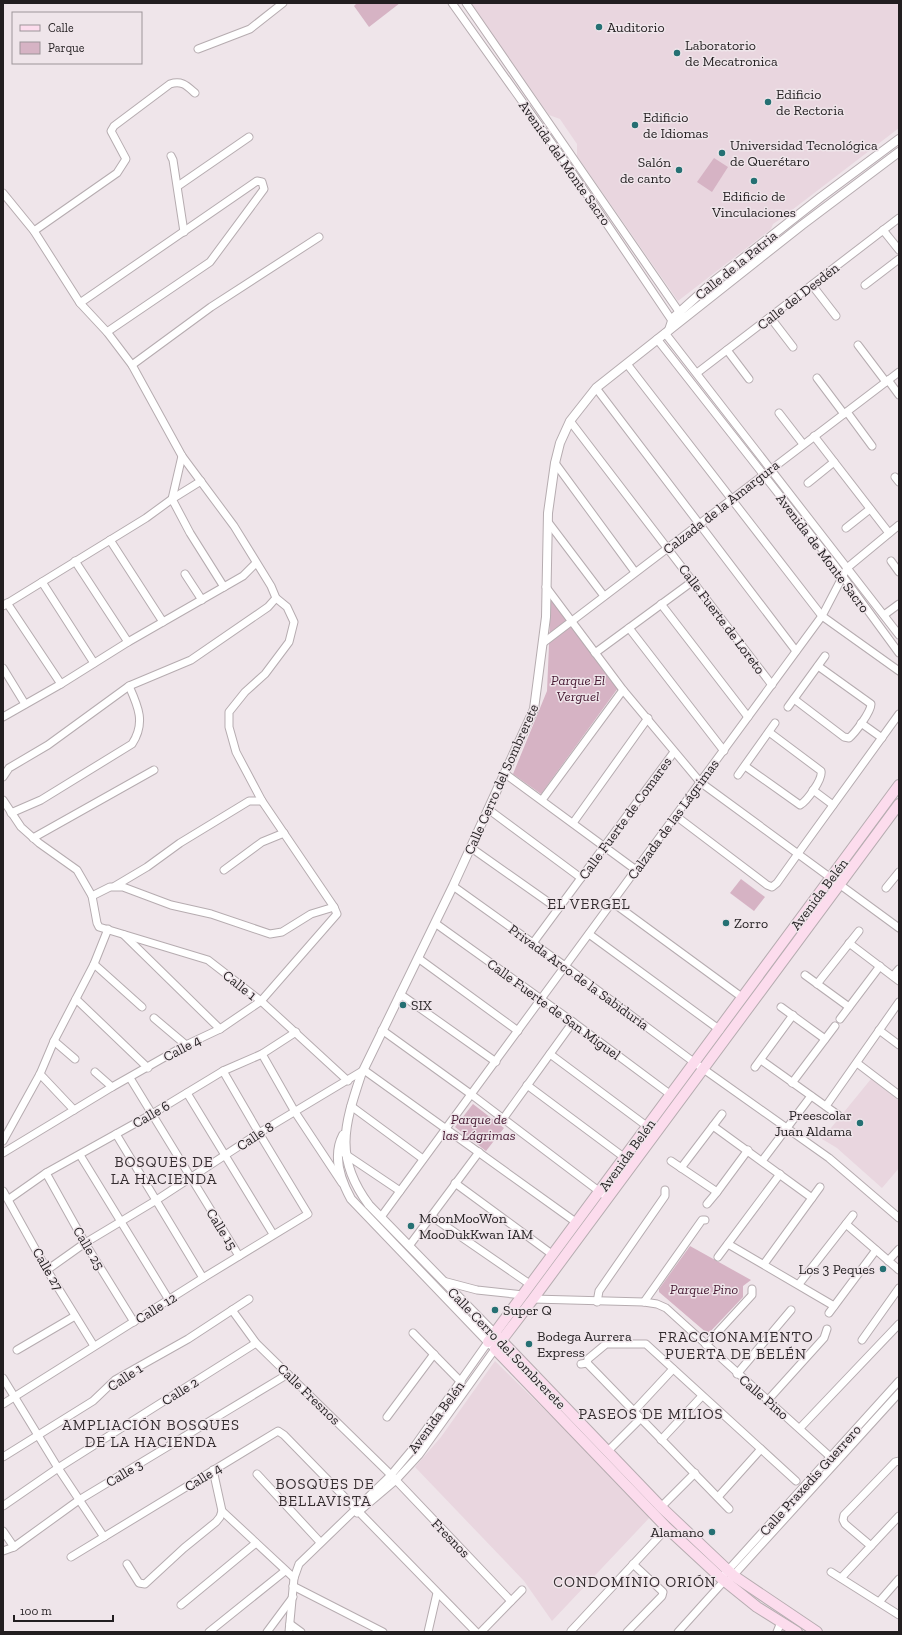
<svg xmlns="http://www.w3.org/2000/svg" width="902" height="1635" font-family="'Zilla Slab',serif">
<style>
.built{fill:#e9d6df}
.green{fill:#d6b3c4}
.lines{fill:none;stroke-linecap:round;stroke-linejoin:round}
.minor-casing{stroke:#b6acb0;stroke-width:9}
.tertiary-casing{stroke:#b6acb0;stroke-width:10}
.secondary-casing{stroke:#b6acb0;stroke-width:12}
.minor{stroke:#fff;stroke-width:7}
.tertiary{stroke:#fff;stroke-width:8}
.secondary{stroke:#fcdced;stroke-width:10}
.poi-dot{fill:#257073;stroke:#efe5ea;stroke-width:1.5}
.labels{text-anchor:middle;stroke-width:3;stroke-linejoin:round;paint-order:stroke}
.poi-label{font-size:14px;fill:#221e20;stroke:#efe5ea;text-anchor:start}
.street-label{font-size:14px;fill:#221e20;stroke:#efe5ea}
.park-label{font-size:14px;font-style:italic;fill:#461932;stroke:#efe5ea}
.neighbourhood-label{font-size:15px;letter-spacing:1px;fill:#352d30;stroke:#efe5ea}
</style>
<rect width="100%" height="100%" fill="#efe5ea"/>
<g class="built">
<path d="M470 3H899V128L779 220 773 224 771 229 678 301 577 156V144L566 128 560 119 549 115Z"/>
<path d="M871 1079 899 1101V1168L882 1188 837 1148 822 1139Z"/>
<path d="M495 1361 652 1515 552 1621 524 1581 415 1467 441 1437Z"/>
</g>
<g class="green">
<path d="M357 3H400L369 27 354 6Z"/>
<path d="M714 158 728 167 712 192 697 182Z"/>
<path d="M551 599 618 688 541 794 513 774 547 691Z"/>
<path d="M741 879 765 897 754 911 730 893Z"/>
<path d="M473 1104 504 1128 486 1151 455 1127Z"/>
<path d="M690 1246 751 1280 743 1286V1297L708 1334 659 1292V1289Z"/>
</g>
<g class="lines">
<g class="minor-casing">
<g id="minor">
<path d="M452 3 561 156 675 325"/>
<path d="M466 3 682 316"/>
<path d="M198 49 250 29 283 3"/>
<path d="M171 156 173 160 184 232"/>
<path d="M178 186 249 137"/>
<path d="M3 193 34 231 80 303 107 332 132 365 182 456 234 526 271 586 276 598 287 607 294 622 289 642 265 674 245 692 229 712V727L236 752 262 801 334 907 337 914 261 1001 220 1029 186 1045 112 1087 3 1153"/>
<path d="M883 230 899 250"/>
<path d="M34 231 117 173 126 159 111 131 114 126 170 84C182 80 187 86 195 93"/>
<path d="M812 285 836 316"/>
<path d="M865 285 899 259"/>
<path d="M80 303 257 181 262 182 264 189 210 262 107 332"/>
<path d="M770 317 793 347"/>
<path d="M665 333 899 635"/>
<path d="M657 339 836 567 899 653"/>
<path d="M858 345 886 382"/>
<path d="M727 350 749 379"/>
<path d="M627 364 822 616 899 671"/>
<path d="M132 365 211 307 319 237"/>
<path d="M697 373 899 218"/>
<path d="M817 378 844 414"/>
<path d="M888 380 899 395"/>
<path d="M596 388 796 651"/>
<path d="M847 412 872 446"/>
<path d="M779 413 803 444"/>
<path d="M570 421 772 685"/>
<path d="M814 436 889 533"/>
<path d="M182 456 172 499 190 533 224 587"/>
<path d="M555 463 635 572"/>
<path d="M895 477 899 482"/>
<path d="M808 483 834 462"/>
<path d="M548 522 604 596"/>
<path d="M846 528 870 509"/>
<path d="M110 540 163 622"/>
<path d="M75 561 128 642"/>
<path d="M891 561 899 572"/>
<path d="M185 574 202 600"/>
<path d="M42 582 94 663"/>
<path d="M546 587 623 690 700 782 899 928"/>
<path d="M7 603 61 684"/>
<path d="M661 604 748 717"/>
<path d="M3 606 146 518 172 499 201 481"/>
<path d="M884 615 899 604"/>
<path d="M629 628 724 751"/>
<path d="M543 643 899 372"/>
<path d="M595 653 693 581"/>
<path d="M3 668 25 704"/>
<path d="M794 699 844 737 849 738C855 733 871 712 871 704L818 666"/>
<path d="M788 707 825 656"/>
<path d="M3 717 61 684 128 642 243 576 256 563"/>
<path d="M861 723 882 738"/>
<path d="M745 766 800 805C807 801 823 779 821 771L769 732"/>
<path d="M504 773 636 870"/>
<path d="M738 775 775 723"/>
<path d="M3 777 9 768 48 745 129 686 191 660 268 607 276 598"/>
<path d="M813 790 833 805"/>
<path d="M3 800 21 827 39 843 77 870 92 896 97 923 99 927 208 960 261 1001 348 1081"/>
<path d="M542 800 623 690"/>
<path d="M488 809 581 878"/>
<path d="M11 813 41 800 132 744C146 723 138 706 129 686"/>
<path d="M676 816 767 885 772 887 777 883 797 855 899 714"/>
<path d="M573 823 648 718"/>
<path d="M33 838 154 770"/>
<path d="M470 847 558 909"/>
<path d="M224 870 262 842 284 833"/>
<path d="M115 886 147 867 180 843 249 801H262"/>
<path d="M453 886 565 966 695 1063 829 1158 899 1218"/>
<path d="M886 888 899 872"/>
<path d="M92 896 110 887H123L171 905 211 914 270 934 282 932 311 914 334 907"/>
<path d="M612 902 743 998"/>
<path d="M435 923 573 1022 671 1095"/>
<path d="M589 934 720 1030"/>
<path d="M124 935 220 1029"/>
<path d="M533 943 674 752"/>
<path d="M849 943 899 981"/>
<path d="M418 958 518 1031"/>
<path d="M94 964 142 1007"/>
<path d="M805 975 849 1007"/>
<path d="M893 976 899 969"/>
<path d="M817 984 859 931"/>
<path d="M400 994 496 1062"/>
<path d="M76 999 148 1068"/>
<path d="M781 1007 825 1039"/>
<path d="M154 1018 186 1045"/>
<path d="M840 1019 880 966"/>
<path d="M382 1030 472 1095 608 1198"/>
<path d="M879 1030 899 1045"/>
<path d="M54 1041 75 1059"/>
<path d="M262 1054 295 1112 342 1183"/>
<path d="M550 1054 648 1127"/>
<path d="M761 1060 838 1115"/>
<path d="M857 1063 899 1095"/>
<path d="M755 1067 793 1015"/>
<path d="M95 1072 112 1087"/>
<path d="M40 1074 74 1110"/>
<path d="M130 1078 239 1256"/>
<path d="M792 1083 835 1026"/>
<path d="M527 1085 625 1158"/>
<path d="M187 1093 273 1234"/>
<path d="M351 1106 423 1159"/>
<path d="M826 1106 899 1002"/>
<path d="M503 1119 573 1022"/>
<path d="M713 1126 812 1198"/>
<path d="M116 1134 203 1278"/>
<path d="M3 1141 40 1074 54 1041 94 964 108 929"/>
<path d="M345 1154 400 1191"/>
<path d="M80 1155 169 1300"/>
<path d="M671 1161 717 1192 748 1150"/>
<path d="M762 1161 811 1096"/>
<path d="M681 1168 722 1114"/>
<path d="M46 1173 85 1243 134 1322"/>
<path d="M455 1183 553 1255"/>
<path d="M3 1191 47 1270 94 1346"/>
<path d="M9 1199 46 1173 152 1114 223 1071 262 1054 296 1032"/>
<path d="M707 1204 717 1192"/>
<path d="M431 1216 531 1285"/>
<path d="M381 1217 822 616 847 568 899 525"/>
<path d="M846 1224 899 1270"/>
<path d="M728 1244 834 1306"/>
<path d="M409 1246 479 1152"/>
<path d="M718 1257 780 1174"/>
<path d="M888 1261 899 1249"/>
<path d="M764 1264 820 1187"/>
<path d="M47 1270 85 1243 155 1201 259 1133 364 1070 577 1223"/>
<path d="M443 1281 477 1290 523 1295"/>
<path d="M799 1284 853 1215"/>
<path d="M533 1299 644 1302 657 1304 666 1308 836 1462"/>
<path d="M597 1302 599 1291 665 1196V1190"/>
<path d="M644 1302 702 1220H705"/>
<path d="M232 1310 256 1343 391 1475 511 1601"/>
<path d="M829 1313 876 1250"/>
<path d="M413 1333 461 1382"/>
<path d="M862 1340 899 1288"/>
<path d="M706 1345 752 1295V1289"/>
<path d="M17 1350 75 1316"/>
<path d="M587 1363 729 1509"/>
<path d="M581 1364 587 1363 588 1359 606 1344H646L796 1481"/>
<path d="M737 1374 791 1310"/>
<path d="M3 1378 58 1468 104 1537"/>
<path d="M768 1400 824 1338 827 1329"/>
<path d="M3 1404 203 1278 308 1214 259 1133 223 1071"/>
<path d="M634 1411 673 1369"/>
<path d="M387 1417 434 1354"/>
<path d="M800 1428 899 1324"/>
<path d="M661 1440 702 1396"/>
<path d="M607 1452 641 1418"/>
<path d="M3 1457 93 1401 115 1380 188 1339 249 1299"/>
<path d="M257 1474 320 1542"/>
<path d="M718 1497 761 1449"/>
<path d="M3 1506 58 1468 256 1343"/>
<path d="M661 1507 695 1473"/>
<path d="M222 1511 294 1578"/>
<path d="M357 1513 396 1480 419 1455 495 1349"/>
<path d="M3 1531 14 1547"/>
<path d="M871 1546 845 1524 843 1520 844 1515 895 1462 899 1461"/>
<path d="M3 1551 14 1547 79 1500 288 1374"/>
<path d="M71 1557 278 1431 284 1435 476 1632"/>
<path d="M127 1564 139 1583 145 1584 184 1548 216 1522 220 1517 222 1511 213 1470"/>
<path d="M831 1572 899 1615"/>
<path d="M721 1578 899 1381"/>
<path d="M731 1578 899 1393"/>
<path d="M841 1578 899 1516"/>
<path d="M293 1586 383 1632"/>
<path d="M879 1602 899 1579"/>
<path d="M181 1605 256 1543"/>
<path d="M290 1624 301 1632"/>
<path d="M571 1631 667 1528"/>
<path d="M209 1632 285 1571"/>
<path d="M267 1632 293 1597"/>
<path d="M289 1632 294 1578 299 1564 391 1475 411 1451 488 1342"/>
<path d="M428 1632 437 1593"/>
<path d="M481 1632 522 1590"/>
<path d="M627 1632 662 1596 663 1592 633 1564"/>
<path d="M678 1632 724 1581"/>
<path d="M777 1632 781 1622"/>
</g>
</g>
<g class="tertiary-casing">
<g id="tertiary">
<path d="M669 330 673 318 713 282 821 197 899 139"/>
<path d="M343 1135C332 1156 340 1179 351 1199L491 1345"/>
<path d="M495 1334 369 1205C334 1158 344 1126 361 1075L453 886 534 709 546 617 548 513 555 463 560 443 570 421 596 388 802 225 899 152"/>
</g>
</g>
<g class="secondary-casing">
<g id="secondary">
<path d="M497 1336 661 1507 734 1576 817 1632"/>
<path d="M488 1342 899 785"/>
<path d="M797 1632 757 1607 721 1578 667 1528 495 1349 533 1299 899 804"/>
</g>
</g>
<use href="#minor" class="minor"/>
<use href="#tertiary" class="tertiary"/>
<use href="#secondary" class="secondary"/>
</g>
<g class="poi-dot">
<circle cx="599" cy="27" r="4"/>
<circle cx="677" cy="53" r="4"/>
<circle cx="768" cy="102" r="4"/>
<circle cx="635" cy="125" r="4"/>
<circle cx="722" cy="153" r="4"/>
<circle cx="679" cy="170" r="4"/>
<circle cx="754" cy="181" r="4"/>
<circle cx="726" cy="923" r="4"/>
<circle cx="403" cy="1005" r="4"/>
<circle cx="860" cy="1123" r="4"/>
<circle cx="411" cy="1226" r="4"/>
<circle cx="883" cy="1269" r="4"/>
<circle cx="495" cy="1310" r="4"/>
<circle cx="529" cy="1344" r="4"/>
<circle cx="712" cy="1532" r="4"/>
</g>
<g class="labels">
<g class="poi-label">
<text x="607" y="32">Auditorio</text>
<text x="685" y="50">Laboratorio<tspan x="685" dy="16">de Mecatronica</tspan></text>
<text x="776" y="99">Edificio<tspan x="776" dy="16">de Rectoria</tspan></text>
<text x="643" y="122">Edificio<tspan x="643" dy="16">de Idiomas</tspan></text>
<text x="730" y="150">Universidad Tecnológica<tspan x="730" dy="16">de Querétaro</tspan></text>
<text x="671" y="167" text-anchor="end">Salón<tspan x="671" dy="16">de canto</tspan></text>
<text x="754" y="201" text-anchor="middle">Edificio de<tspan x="754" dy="16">Vinculaciones</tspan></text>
<text x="734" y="928">Zorro</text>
<text x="411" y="1010">SIX</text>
<text x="852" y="1120" text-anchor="end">Preescolar<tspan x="852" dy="16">Juan Aldama</tspan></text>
<text x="419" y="1223">MoonMooWon<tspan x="419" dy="16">MooDukKwan IAM</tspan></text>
<text x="875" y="1274" text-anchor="end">Los 3 Peques</text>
<text x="503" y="1315">Super Q</text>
<text x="537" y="1341">Bodega Aurrera<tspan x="537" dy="16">Express</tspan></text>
<text x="704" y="1537" text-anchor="end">Alamano</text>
</g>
<g class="street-label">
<text transform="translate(565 163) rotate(55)" y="5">Avenida del Monte Sacro</text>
<text transform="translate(736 265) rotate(-39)" y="5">Calle de la Patria</text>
<text transform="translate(798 296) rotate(-38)" y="5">Calle del Desdén</text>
<text transform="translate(721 507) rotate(-38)" y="5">Calzada de la Amargura</text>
<text transform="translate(823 553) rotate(53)" y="5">Avenida de Monte Sacro</text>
<text transform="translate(722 619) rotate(53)" y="5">Calle Fuerte de Loreto</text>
<text transform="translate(501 779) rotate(-66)" y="5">Calle Cerro del Sombrerete</text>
<text transform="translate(625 818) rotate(-54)" y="5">Calle Fuerte de Comares</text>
<text transform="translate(673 819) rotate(-54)" y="5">Calzada de las Lágrimas</text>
<text transform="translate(819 894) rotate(-53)" y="5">Avenida Belén</text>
<text transform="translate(579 977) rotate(36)" y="5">Privada Arco de la Sabiduría</text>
<text transform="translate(240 985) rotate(38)" y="5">Calle 1</text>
<text transform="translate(554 1009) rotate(36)" y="5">Calle Fuerte de San Miguel</text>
<text transform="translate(182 1048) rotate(-28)" y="5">Calle 4</text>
<text transform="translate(151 1114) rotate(-30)" y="5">Calle 6</text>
<text transform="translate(255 1136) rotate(-33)" y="5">Calle 8</text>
<text transform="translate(627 1155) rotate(-54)" y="5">Avenida Belén</text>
<text transform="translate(222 1229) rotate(58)" y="5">Calle 15</text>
<text transform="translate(89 1248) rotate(59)" y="5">Calle 25</text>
<text transform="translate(48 1269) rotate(60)" y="5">Calle 27</text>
<text transform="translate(156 1308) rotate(-32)" y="5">Calle 12</text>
<text transform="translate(507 1348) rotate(46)" y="5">Calle Cerro del Sombrerete</text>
<text transform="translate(125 1377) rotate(-33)" y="5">Calle 1</text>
<text transform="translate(180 1391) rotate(-32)" y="5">Calle 2</text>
<text transform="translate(309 1394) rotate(44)" y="5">Calle Fresnos</text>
<text transform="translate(764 1397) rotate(41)" y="5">Calle Pino</text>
<text transform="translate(436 1417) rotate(-54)" y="5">Avenida Belén</text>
<text transform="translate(124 1473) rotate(-31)" y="5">Calle 3</text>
<text transform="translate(203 1477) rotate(-32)" y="5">Calle 4</text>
<text transform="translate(810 1480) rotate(-48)" y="5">Calle Praxedis Guerrero</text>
<text transform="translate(451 1538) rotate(46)" y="5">Fresnos</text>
</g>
<g class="park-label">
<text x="578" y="685">Parque El<tspan x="578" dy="16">Verguel</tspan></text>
<text x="479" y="1124">Parque de<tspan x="479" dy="16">las Lágrimas</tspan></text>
<text x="704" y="1294">Parque Pino</text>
</g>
<g class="neighbourhood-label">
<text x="589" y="909">EL VERGEL</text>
<text x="164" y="1167">BOSQUES DE<tspan x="164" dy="17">LA HACIENDA</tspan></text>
<text x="736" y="1342">FRACCIONAMIENTO<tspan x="736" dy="17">PUERTA DE BELÉN</tspan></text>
<text x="651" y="1419">PASEOS DE MILIOS</text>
<text x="151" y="1430">AMPLIACIÓN BOSQUES<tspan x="151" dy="17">DE LA HACIENDA</tspan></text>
<text x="325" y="1489">BOSQUES DE<tspan x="325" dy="17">BELLAVISTA</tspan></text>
<text x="635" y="1587">CONDOMINIO ORIÓN</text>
</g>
</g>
<rect width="902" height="1635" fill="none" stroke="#221e20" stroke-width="8"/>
<rect x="12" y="12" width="130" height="52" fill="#efe5ea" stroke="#9d9599"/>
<rect x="20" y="25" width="20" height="6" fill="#fcdced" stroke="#9d9599"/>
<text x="48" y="32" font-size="12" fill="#221e20">Calle</text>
<rect x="20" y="42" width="20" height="12" fill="#d6b3c4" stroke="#9d9599"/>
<text x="48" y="52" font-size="12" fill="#221e20">Parque</text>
<path d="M14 1615v6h99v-6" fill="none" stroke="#221e20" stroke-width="2"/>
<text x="20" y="1615" font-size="12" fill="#221e20" stroke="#efe5ea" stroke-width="3" paint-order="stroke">100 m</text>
</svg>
